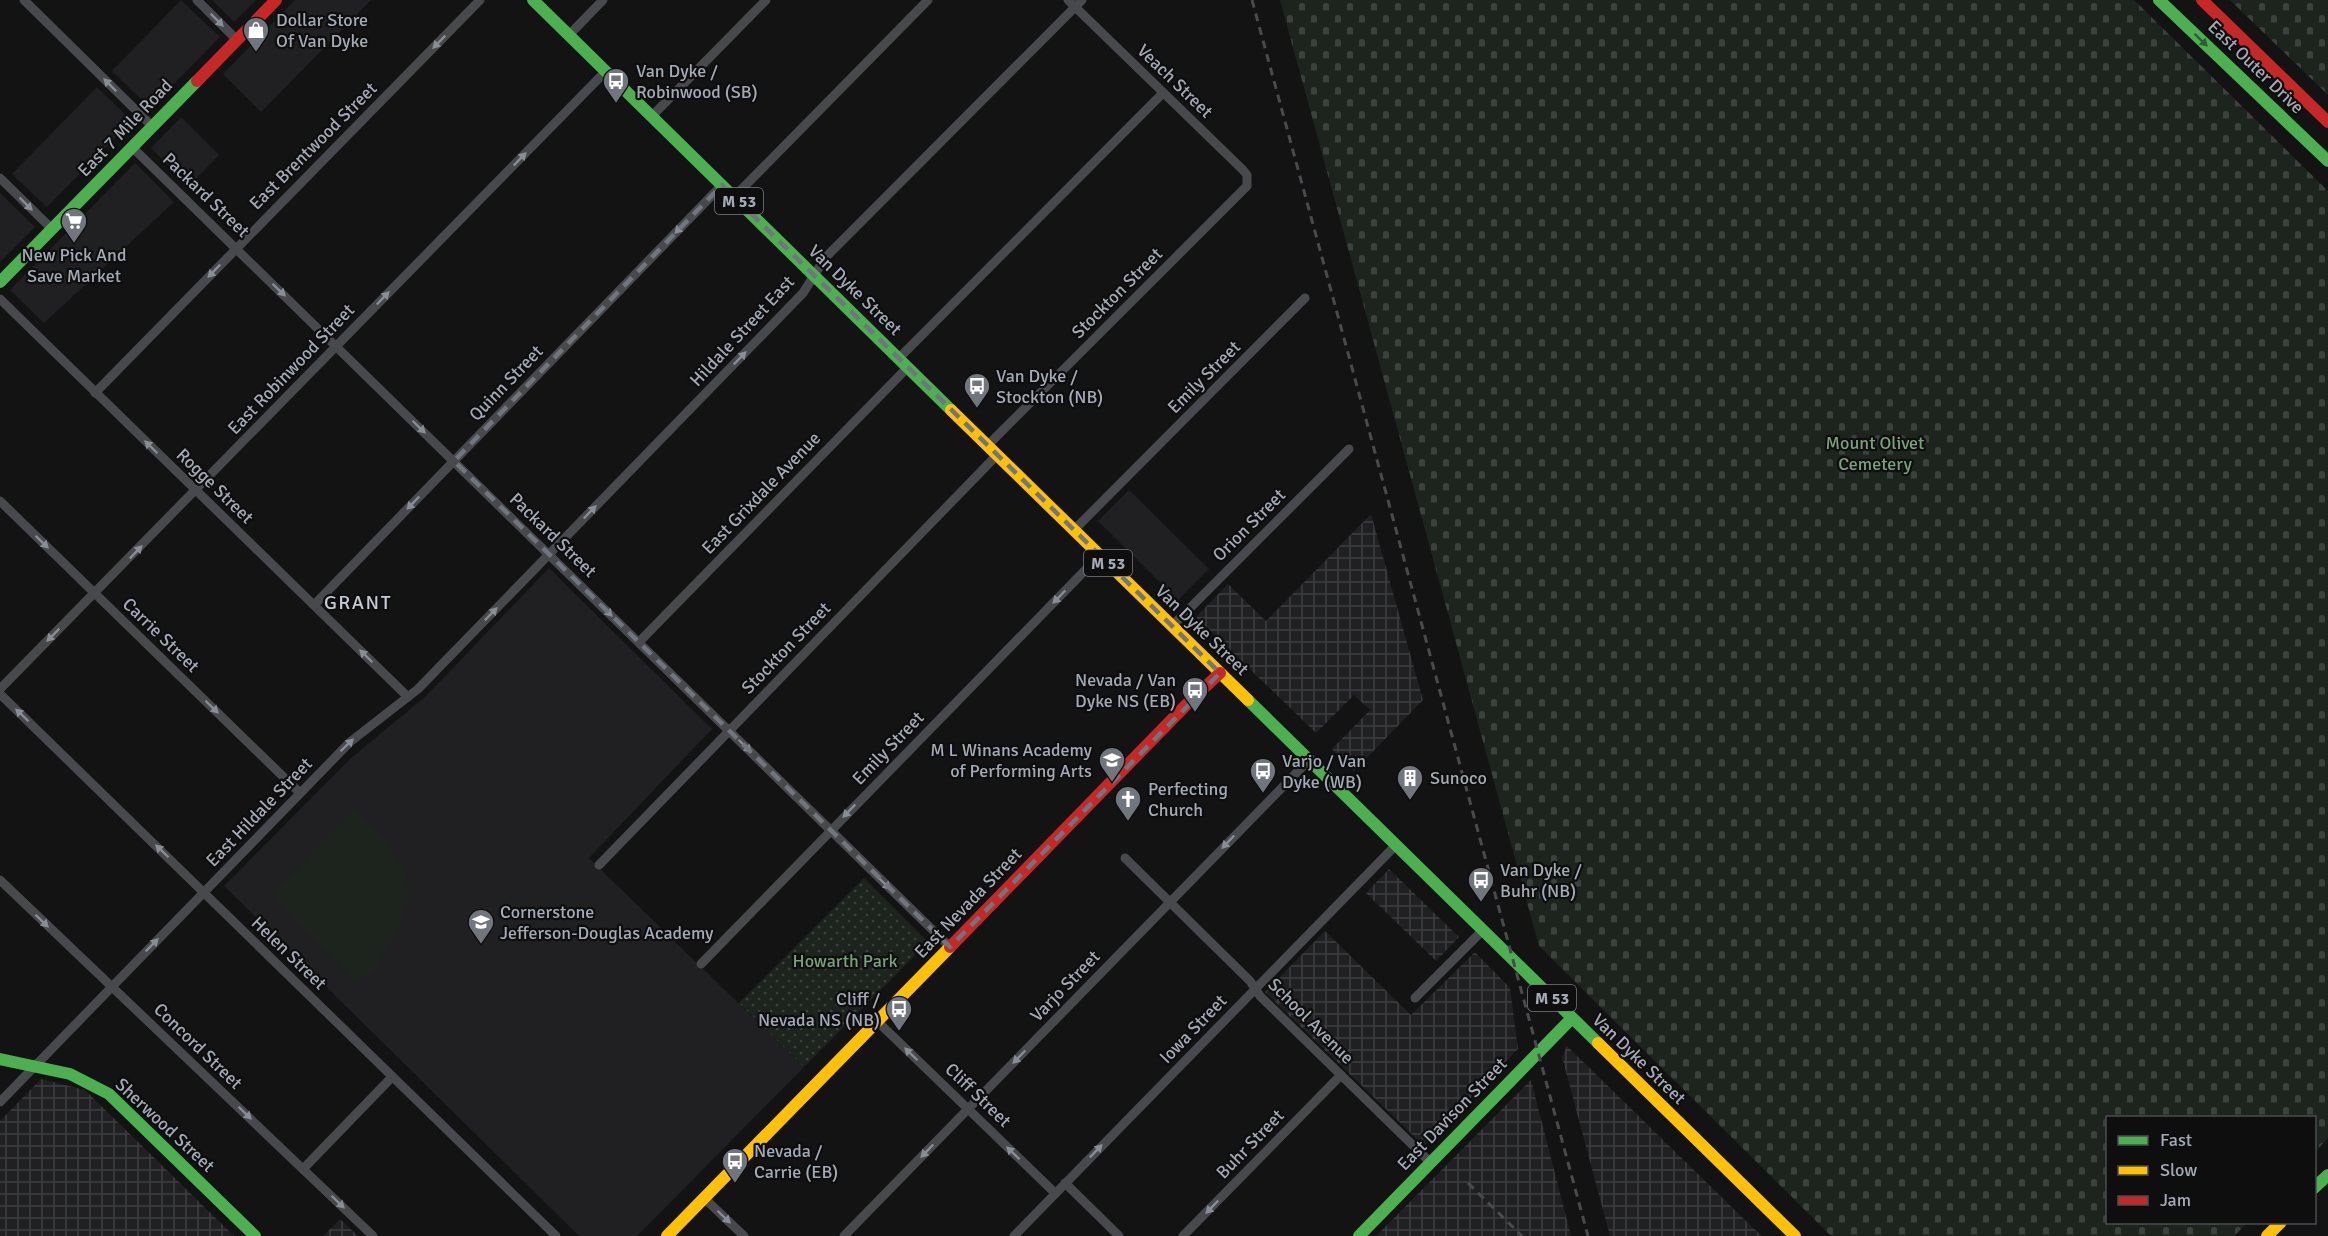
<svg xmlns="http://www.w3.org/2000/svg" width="2328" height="1236" font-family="Signika,sans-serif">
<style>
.built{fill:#202022}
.industrial{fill:url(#industrial-grid)}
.grass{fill:#1d241e}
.cemetery{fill:url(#cemetery-stones)}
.park{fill:url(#park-dots)}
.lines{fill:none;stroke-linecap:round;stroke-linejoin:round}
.street{stroke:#48494d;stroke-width:9}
.fast{stroke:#4caf50;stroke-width:12}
.slow{stroke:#ffc107;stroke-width:12}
.jam{stroke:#c62828;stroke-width:12}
.rail{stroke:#484a4d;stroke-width:3;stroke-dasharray:8 6;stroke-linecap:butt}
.oneway{fill:#888d96}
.oneway2{fill:#2d5e30}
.marked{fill:none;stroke:#71757d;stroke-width:4.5;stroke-dasharray:12 8;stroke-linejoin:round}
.labels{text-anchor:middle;stroke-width:4.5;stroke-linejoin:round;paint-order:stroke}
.shield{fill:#0e0e0f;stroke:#777b83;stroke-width:1.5}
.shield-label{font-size:16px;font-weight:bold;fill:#a4aab5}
.poi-label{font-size:18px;fill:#a4aab5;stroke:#0e0e0f;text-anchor:start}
.street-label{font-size:18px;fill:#a4aab5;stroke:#0e0e0f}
.park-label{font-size:18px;fill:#7aa17b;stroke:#0e0e0f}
.neighbourhood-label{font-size:20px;letter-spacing:1.5px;fill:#c5c9d1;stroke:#0e0e0f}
</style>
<defs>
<pattern id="industrial-grid" width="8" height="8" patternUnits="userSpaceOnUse" patternTransform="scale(1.5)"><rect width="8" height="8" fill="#202022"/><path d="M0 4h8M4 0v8" fill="none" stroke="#3d3e40"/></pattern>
<pattern id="cemetery-stones" width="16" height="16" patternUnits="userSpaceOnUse" patternTransform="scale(1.5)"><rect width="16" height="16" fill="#1d241e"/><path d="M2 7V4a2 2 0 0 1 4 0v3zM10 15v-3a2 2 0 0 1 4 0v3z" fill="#3b413c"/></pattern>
<pattern id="park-dots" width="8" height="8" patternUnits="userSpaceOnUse" patternTransform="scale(1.5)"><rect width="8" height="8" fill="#1d241e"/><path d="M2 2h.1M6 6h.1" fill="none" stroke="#3b413c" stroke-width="1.8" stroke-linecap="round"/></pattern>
</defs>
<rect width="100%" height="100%" fill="#131314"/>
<g class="built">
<path d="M181 0 220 37 150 108 112 71Z"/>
<path d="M212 0H256L234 22Z"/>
<path d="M295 0H371L261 112 223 74Z"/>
<path d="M97 87 132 121 47 207 12 174Z"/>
<path d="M181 117 219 155 189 186 151 148Z"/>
<path d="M135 163 174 202 44 323 10 290Z"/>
<path d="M0 193 35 227 0 262Z"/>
<path d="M1129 490 1209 569 1178 600 1098 521Z"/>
<path d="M549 568 712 729 589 858 804 1067 637 1236H579L224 886 350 759 426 696Z"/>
</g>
<g class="industrial">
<path d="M1371 514 1423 700 1354 771 1332 749 1370 710 1354 695 1316 733 1196 617 1228 584 1266 621Z"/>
<path d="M1389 869 1459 937 1436 961 1366 893Z"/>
<path d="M1325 931 1411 1015 1475 952 1510 988 1518 1049 1424 1146 1265 992Z"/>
<path d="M1567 1046 1747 1222 1762 1236H1610L1562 1057Z"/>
<path d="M41 1079 85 1090 234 1236H0V1121Z"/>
<path d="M1531 1080 1571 1236H1376Z"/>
<path d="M340 1219 358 1236H323Z"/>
</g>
<path class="grass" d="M354 809 388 845 405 871 409 898 396 932 375 968 356 983 273 894Z"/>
<g class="cemetery">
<path d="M1280 0H2134L2328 191V1138L2315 1152 2314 1118H2108V1222L2247 1223 2234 1236H1831L1539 946Z"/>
<path d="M2230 0H2328V95Z"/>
</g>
<path class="park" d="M864 878 928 942 804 1067 739 1003Z"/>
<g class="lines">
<g class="street">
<path d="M24 0 152 126"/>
<path d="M197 0 237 40"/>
<path d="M569 35 603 0"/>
<path d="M652 116 766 0"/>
<path d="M132 147 950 947"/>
<path d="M0 178 52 229"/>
<path d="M734 197 928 0"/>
<path d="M0 299 408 697"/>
<path d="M899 358 1163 93"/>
<path d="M95 393 480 0"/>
<path d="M988 445 1247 186V175L1243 170 1068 0"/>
<path d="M0 501 300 793"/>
<path d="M1074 530 1305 298"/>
<path d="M314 605 722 185"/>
<path d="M1172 626 1349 449"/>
<path d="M639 642 908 367"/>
<path d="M0 689 606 71"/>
<path d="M0 694 556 1236"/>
<path d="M1125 858 1250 981 1260 996 1431 1163"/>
<path d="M599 865 997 455"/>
<path d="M0 880 373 1236"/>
<path d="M701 964 1100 555"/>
<path d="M1415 998 1483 930"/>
<path d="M877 1021 1055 1193"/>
<path d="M0 1102 350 742 418 689 803 293 825 258 1082 0"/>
<path d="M303 1169 392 1077"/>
<path d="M1065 1183 1119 1236"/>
<path d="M704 1198 744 1236"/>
<path d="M844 1236 1309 760"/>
<path d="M1014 1236 1396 845"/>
<path d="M1183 1236 1341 1075"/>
</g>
<g class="fast">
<path d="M533 0 951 410"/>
<path d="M2159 0 2328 161"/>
<path d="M0 282 197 81"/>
<path d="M1248 700 1598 1043"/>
<path d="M0 1059 70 1074 109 1094 255 1236"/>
<path d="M2314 1188 2328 1175"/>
<path d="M1359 1236 1572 1018"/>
</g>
<g class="slow">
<path d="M951 410 1248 700"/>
<path d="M1598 1043 1795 1236"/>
<path d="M667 1236 950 947"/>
<path d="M2267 1236 2281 1222"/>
</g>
<g class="jam">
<path d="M2202 0 2328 122"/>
<path d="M197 81 276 0"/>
<path d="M950 947 1187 704 1220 673"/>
</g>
<g class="rail">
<path d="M1252 0 1588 1236"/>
<path d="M1468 1183 1522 1236"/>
</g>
</g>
<defs><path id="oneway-solid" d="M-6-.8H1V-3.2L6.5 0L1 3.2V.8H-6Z" transform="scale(1.5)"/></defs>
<g class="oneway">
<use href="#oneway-solid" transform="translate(217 20) rotate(45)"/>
<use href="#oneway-solid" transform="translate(439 42) rotate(135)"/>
<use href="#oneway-solid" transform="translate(110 85) rotate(-135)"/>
<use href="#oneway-solid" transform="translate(520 159) rotate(-46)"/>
<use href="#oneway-solid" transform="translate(26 204) rotate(45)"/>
<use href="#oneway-solid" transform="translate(681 227) rotate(134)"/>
<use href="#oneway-solid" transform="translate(214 271) rotate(134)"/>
<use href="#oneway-solid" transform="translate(279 290) rotate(44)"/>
<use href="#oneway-solid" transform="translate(383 298) rotate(-46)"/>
<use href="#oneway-solid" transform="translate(740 358) rotate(-46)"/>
<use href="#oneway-solid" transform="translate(419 427) rotate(44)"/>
<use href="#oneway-solid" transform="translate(151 447) rotate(-136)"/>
<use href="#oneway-solid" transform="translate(413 503) rotate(134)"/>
<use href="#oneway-solid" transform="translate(590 512) rotate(-46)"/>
<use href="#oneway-solid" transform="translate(42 542) rotate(44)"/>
<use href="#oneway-solid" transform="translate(136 552) rotate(-46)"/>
<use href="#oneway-solid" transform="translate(1059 597) rotate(134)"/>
<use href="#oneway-solid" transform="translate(606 610) rotate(45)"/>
<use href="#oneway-solid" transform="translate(491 614) rotate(-46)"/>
<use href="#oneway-solid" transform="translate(53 635) rotate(135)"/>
<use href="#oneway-solid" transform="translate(366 656) rotate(-136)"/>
<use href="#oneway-solid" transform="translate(212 707) rotate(44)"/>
<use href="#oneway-solid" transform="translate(22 715) rotate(-136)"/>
<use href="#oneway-solid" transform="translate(347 745) rotate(-44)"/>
<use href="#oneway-solid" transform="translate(745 746) rotate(44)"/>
<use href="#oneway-solid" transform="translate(849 811) rotate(134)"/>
<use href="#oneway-solid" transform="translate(1228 842) rotate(134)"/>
<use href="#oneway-solid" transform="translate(162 851) rotate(-136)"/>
<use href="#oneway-solid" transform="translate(884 883) rotate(44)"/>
<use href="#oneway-solid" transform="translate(42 921) rotate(44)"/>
<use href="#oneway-solid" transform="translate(152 945) rotate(-45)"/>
<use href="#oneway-solid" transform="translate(911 1054) rotate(-136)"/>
<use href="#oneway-solid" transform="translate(1019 1057) rotate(134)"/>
<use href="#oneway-solid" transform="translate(245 1113) rotate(44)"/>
<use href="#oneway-solid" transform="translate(927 1151) rotate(134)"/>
<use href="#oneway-solid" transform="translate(1096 1151) rotate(-46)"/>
<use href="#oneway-solid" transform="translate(1013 1153) rotate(-136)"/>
<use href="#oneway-solid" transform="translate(338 1202) rotate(44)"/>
<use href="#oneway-solid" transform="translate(1212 1207) rotate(134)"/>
<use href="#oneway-solid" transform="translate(724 1217) rotate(44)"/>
</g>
<use class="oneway2" href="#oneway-solid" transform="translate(2201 40) rotate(44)"/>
<path class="marked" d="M722 185 1220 673 950 947 454 461Z"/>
<defs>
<g id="shop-pin" transform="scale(1.35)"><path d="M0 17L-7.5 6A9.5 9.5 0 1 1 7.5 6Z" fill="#71757d" stroke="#0e0e0f"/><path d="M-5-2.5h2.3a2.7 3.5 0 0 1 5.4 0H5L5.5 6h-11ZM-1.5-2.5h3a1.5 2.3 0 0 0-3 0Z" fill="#fff"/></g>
<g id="bus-pin" transform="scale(1.35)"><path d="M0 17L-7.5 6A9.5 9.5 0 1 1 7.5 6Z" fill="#71757d" stroke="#0e0e0f"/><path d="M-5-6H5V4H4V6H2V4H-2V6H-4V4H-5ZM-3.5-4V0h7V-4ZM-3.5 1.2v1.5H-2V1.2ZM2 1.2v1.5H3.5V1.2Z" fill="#fff"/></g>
<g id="supermarket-pin" transform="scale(1.35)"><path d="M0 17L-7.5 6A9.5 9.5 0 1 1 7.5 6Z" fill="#71757d" stroke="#0e0e0f"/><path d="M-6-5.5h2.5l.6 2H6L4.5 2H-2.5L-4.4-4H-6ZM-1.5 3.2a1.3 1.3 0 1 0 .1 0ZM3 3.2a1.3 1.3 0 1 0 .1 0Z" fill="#fff"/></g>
<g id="school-pin" transform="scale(1.35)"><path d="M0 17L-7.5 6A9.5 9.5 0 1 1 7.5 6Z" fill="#71757d" stroke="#0e0e0f"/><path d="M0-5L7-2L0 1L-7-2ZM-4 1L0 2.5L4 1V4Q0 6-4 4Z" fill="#fff"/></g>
<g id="building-pin" transform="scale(1.35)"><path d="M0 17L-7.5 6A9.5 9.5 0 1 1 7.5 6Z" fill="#71757d" stroke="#0e0e0f"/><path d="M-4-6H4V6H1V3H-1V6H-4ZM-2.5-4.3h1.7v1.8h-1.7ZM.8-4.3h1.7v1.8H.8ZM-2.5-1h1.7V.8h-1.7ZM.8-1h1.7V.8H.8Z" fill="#fff"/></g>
<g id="church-pin" transform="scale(1.35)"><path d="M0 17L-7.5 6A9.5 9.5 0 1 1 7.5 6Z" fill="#71757d" stroke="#0e0e0f"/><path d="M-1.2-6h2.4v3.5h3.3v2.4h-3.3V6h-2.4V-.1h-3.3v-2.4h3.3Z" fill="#fff"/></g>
</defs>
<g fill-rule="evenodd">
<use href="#shop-pin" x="256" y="30"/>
<use href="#bus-pin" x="616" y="81"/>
<use href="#supermarket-pin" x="74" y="221"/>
<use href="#bus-pin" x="977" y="386"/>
<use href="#bus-pin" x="1195" y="690"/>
<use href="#school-pin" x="1112" y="760"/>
<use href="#bus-pin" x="1263" y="771"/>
<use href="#building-pin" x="1410" y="778"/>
<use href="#church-pin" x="1128" y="799"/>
<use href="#bus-pin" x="1481" y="880"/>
<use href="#school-pin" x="481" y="922"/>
<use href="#bus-pin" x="899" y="1009"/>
<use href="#bus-pin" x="735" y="1161"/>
</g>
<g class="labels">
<g class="shield">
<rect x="715" y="188" width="48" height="26" rx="4.5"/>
<rect x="1084" y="550" width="48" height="26" rx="4.5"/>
<rect x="1528" y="985" width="48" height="26" rx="4.5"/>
</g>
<g class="shield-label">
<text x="739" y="207">M 53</text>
<text x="1108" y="569">M 53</text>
<text x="1552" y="1004">M 53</text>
</g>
<g class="poi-label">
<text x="276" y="26">Dollar Store<tspan x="276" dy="21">Of Van Dyke</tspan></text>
<text x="636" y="77">Van Dyke /<tspan x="636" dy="21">Robinwood (SB)</tspan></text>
<text x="74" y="261" text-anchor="middle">New Pick And<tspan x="74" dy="21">Save Market</tspan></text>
<text x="996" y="382">Van Dyke /<tspan x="996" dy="21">Stockton (NB)</tspan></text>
<text x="1176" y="686" text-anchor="end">Nevada / Van<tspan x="1176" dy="21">Dyke NS (EB)</tspan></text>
<text x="1092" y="756" text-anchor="end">M L Winans Academy<tspan x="1092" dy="21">of Performing Arts</tspan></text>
<text x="1282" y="767">Varjo / Van<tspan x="1282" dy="21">Dyke (WB)</tspan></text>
<text x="1430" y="784">Sunoco</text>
<text x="1148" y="795">Perfecting<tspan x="1148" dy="21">Church</tspan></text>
<text x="1500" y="876">Van Dyke /<tspan x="1500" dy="21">Buhr (NB)</tspan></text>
<text x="500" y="918">Cornerstone<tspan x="500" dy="21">Jefferson-Douglas Academy</tspan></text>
<text x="880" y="1005" text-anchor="end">Cliff /<tspan x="880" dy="21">Nevada NS (NB)</tspan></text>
<text x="754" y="1157">Nevada /<tspan x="754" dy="21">Carrie (EB)</tspan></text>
</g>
<g class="street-label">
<text transform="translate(2256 67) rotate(44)" y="6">East Outer Drive</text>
<text transform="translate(1175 81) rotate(44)" y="6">Veach Street</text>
<text transform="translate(125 128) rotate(-46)" y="6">East 7 Mile Road</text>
<text transform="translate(313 146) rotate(-45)" y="6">East Brentwood Street</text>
<text transform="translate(206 195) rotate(44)" y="6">Packard Street</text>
<text transform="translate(855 290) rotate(44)" y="6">Van Dyke Street</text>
<text transform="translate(1117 293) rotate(-45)" y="6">Stockton Street</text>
<text transform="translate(742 331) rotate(-47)" y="6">Hildale Street East</text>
<text transform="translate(291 369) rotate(-46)" y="6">East Robinwood Street</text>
<text transform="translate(1204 377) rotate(-45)" y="6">Emily Street</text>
<text transform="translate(506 383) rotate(-46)" y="6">Quinn Street</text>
<text transform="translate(215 486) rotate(44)" y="6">Rogge Street</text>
<text transform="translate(761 493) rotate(-46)" y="6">East Grixdale Avenue</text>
<text transform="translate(1249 525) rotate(-45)" y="6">Orion Street</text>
<text transform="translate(553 535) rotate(44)" y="6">Packard Street</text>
<text transform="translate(1202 630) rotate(44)" y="6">Van Dyke Street</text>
<text transform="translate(161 635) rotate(44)" y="6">Carrie Street</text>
<text transform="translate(786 648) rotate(-46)" y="6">Stockton Street</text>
<text transform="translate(888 748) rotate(-46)" y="6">Emily Street</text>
<text transform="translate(259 812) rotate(-46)" y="6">East Hildale Street</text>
<text transform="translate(968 903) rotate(-46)" y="6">East Nevada Street</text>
<text transform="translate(289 953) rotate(44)" y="6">Helen Street</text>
<text transform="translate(1065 986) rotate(-46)" y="6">Varjo Street</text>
<text transform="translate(1311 1021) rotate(45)" y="6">School Avenue</text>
<text transform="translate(1193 1029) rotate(-46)" y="6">Iowa Street</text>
<text transform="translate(198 1046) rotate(44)" y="6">Concord Street</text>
<text transform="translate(1639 1059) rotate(44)" y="6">Van Dyke Street</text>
<text transform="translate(978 1095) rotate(44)" y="6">Cliff Street</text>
<text transform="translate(1452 1114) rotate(-46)" y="6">East Davison Street</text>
<text transform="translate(165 1125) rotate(43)" y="6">Sherwood Street</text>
<text transform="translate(1250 1144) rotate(-46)" y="6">Buhr Street</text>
</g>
<g class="park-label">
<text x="1875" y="449">Mount Olivet<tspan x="1875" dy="21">Cemetery</tspan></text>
<text x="845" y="967">Howarth Park</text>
</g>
<g class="neighbourhood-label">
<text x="358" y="609">GRANT</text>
</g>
</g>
<rect x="2106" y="1116" width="210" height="108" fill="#0e0e0f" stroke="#4a4c51" stroke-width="1.5"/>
<rect x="2118" y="1136" width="30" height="9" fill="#4caf50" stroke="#4a4c51" stroke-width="1.5"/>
<text x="2160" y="1146" font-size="18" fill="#a4aab5">Fast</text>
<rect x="2118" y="1166" width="30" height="9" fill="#ffc107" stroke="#4a4c51" stroke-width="1.5"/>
<text x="2160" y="1176" font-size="18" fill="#a4aab5">Slow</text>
<rect x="2118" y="1196" width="30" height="9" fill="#c62828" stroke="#4a4c51" stroke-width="1.5"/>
<text x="2160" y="1206" font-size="18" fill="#a4aab5">Jam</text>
</svg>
